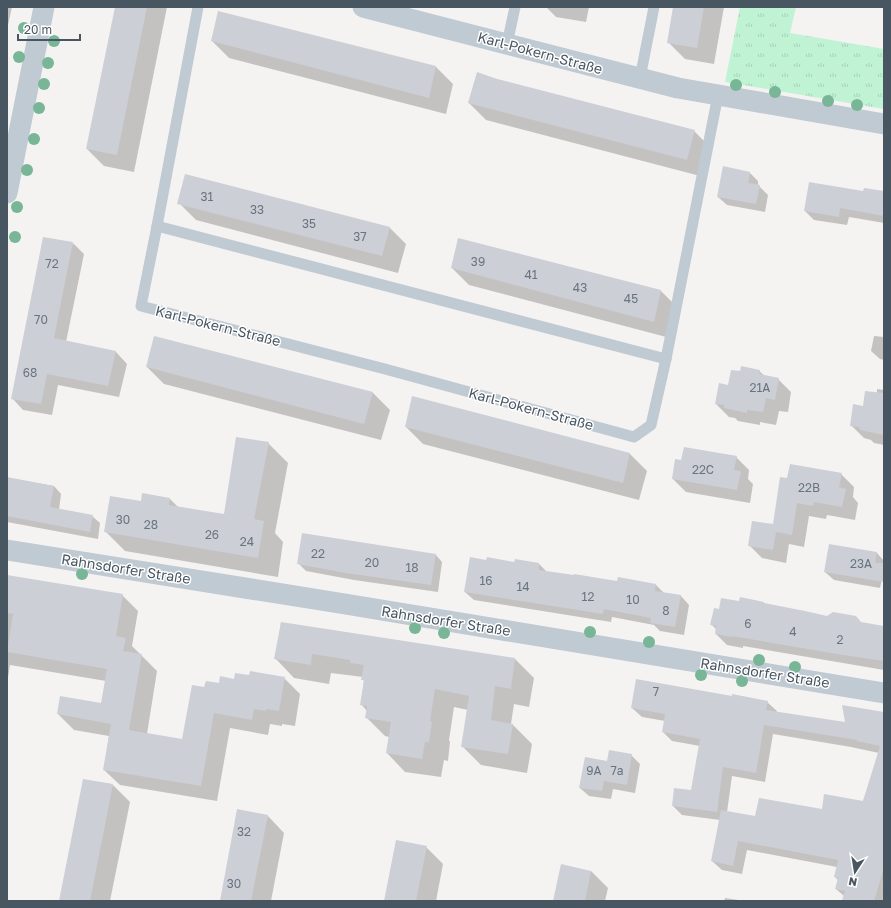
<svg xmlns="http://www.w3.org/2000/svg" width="891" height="908" font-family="'Golos Text',sans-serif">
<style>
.park{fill:url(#park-tufts)}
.shadow{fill:#0003;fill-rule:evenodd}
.building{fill:#cccfd5}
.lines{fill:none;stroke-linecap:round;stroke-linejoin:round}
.lane{stroke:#c0cad2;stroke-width:11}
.street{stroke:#c0cad2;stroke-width:21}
.tree{fill:#78b697}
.labels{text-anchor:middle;stroke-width:3;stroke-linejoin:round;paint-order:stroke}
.number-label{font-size:12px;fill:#69747f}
.street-label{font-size:14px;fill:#485662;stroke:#fff}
</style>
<defs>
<pattern id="park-tufts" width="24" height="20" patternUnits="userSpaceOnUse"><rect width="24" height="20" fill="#c0f3d4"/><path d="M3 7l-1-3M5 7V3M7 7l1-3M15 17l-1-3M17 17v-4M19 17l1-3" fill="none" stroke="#a6d2b9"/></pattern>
</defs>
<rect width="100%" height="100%" fill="#f5f2f2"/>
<path class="park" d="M740 7H796L790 33 884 49V109L725 82Z"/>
<g class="shadow">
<path d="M7 7H12L7 30Z"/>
<path d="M116 7H167L134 172 104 166 87 149Z"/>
<path d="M546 7H589L586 22 556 17Z"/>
<path d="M674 7H724L714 64 685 59 668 42Z"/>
<path d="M212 41 436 67 453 84 446 114 229 58Z"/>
<path d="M477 74 694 131 711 148 704 177 486 120 469 103Z"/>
<path d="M750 173 758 181V186H759L768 195 765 212 727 205 718 197Z"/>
<path d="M884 192V223L849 217 847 225 814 220 805 211 864 193Z"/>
<path d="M179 203 390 228 406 244 398 273 196 220Z"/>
<path d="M459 239 661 291 678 308 670 338 469 285 452 268Z"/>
<path d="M73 243 84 254 66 342 116 352 127 364 119 397 58 385 52 415 23 410 12 398Z"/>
<path d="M874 336 884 337V360L880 359 871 351Z"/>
<path d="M155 337 373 393 390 410 381 440 164 384 147 367Z"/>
<path d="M759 371 765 376 778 379 791 392 788 412 779 411 776 425 760 422V425L738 421 735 418 729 417 716 404 729 386 741 372Z"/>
<path d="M877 389 884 390V445L874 443 871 440 864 438 851 425 863 407 877 393Z"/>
<path d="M413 397 630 454 647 471 639 500 423 444 406 427Z"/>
<path d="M268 443 288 463 275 533 283 542 278 577 125 551 105 531 142 502 170 499 178 507 224 515Z"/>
<path d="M736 457 749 470 748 479 753 484 750 503 686 492 673 479Z"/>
<path d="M841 474 854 487 853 497 858 503 855 520 827 515 826 519 809 516 804 547 789 544 786 563 762 558 749 545 774 526 788 479Z"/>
<path d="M7 478 54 486 61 494 59 510 92 516 100 523 98 539 7 522Z"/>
<path d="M830 545 877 553 884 561V570L880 588 834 580 825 572Z"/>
<path d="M435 554 442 562 438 592 354 580 306 571 299 564Z"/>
<path d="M487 561 539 564 547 572 618 583 619 578 656 585 665 594 681 596 689 605 684 635 660 631 654 625 612 617 611 622 474 600 465 592Z"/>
<path d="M7 576 122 595 138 611 132 646 157 671 147 734 183 740 205 688 235 680 284 678 300 694 295 726 282 724V726L270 724 268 735 230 728 217 801 120 785 104 770 109 736 74 730 58 714 102 704 106 681 10 665 7 684Z"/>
<path d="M765 605 884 627V670L743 646V648L727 645 716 634 717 630 712 625 720 610Z"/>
<path d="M281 623 515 659 534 678 529 707 514 704 511 724 513 725 532 744 527 773 481 765 462 746 468 710 454 707 449 740 450 742 448 761 444 760 441 777 405 772 387 753 389 737 385 736 366 717 367 711 361 704 364 681 363 680V677L331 673 329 684 294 678 276 659Z"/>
<path d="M767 702 777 711 776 713 846 723 884 713V901H842L844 896 836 889 838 880 835 877 837 867 747 850 742 874 722 870 712 861 720 820 682 815 673 806 692 791 700 746 672 741 663 732 665 721 642 717 632 708ZM773 734 851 747 879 753 863 802 822 810 756 818 727 812 732 776 765 782Z"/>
<path d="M631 755 640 764 635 793 613 789 611 799 589 796 580 788 608 762Z"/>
<path d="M113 785 130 802 110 901H60Z"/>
<path d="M268 816 284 833 271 901H221Z"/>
<path d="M426 847 443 864 436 901H385Z"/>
<path d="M591 871 608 888 605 901H554Z"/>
<path d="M725 898 745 901H724Z"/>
</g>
<g class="building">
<path d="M115 7H147L117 155 86 149Z"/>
<path d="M673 7H704L697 48 667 43Z"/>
<path d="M218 11 436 66 429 98 211 41Z"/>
<path d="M477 72 497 79 695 130 687 160 468 103Z"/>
<path d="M723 166 750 172 748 183 760 185 756 204 717 197Z"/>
<path d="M185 174 390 227 382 256 177 204Z"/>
<path d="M809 182 863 191 864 188 884 191V216L840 208 839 217 804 211Z"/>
<path d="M43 237 73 242 54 338 116 351 108 386 47 374 41 404 11 399Z"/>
<path d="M458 238 661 290 654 322 451 268Z"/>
<path d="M154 336 373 392 364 424 146 367Z"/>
<path d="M741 366 760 370 759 374 779 378 775 400 766 398 763 412 747 410V413L724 408V405L715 404 719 383 728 385 731 370 740 371Z"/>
<path d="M865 391 884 393V435L860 430 859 427 850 426 853 404 863 406Z"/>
<path d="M412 396 630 453 623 483 405 427Z"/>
<path d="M236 437 269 442 254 519 264 521 258 558 104 532 110 496 141 501 142 493 170 498 169 505 224 514Z"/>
<path d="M684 447 737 456 734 470 741 471 737 490 672 479 675 459 681 460Z"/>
<path d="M790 464 842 473 839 487 846 489 842 507 814 502 813 506 797 503 792 535 776 532 773 550 748 546 752 521 773 524 780 477 787 478Z"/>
<path d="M7 477 54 486 50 507 93 515 90 532 7 516Z"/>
<path d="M302 533 436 554 431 585 346 573 297 564Z"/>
<path d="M829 544 877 552 875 563H884V582L824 572Z"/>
<path d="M470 557 486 560 487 557 514 562 515 559 539 563V570L574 575V574L617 581 618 577 656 584 655 591 681 595 675 627 650 623 651 618 604 609 603 614 464 592Z"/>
<path d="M7 575 123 594 116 636 126 638 123 651 142 654 129 730 182 739 192 685 204 687 206 681 219 683 220 676 234 679 235 673 249 675 250 671 285 677 279 711 266 709V711L254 709 252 720 214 713 201 786 103 770 111 724 57 714 60 696 101 703 107 669 7 652 13 614 7 613Z"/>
<path d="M740 597 764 602V603L805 611 827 616 833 612 856 616 861 622 884 626V661L843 655 732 636V637L715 634 716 626 710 625 714 608 719 609 721 598 739 601Z"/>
<path d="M281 622 515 658 511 689 495 686 491 720 513 724 508 754 461 747 469 696 435 689 430 721 432 722 429 742H425L422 759 386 753 391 722 365 718 367 706 360 705 364 680H361L364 665 350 663V660L312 654 311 665 274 659Z"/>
<path d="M636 679 732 696V694L768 701 766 710 845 722 842 705 884 712V868L874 901H842L845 891 835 889 838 878 834 877 838 860 738 841 733 866 711 861 721 810 755 816 759 798 822 809 824 794 863 801 880 746 857 741V740L764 725 756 773 723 767 717 812 672 806 674 788 691 790 700 739 662 732 665 714 631 708Z"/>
<path d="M609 750 632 754 627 785 604 781 602 791 579 788 585 757 607 761Z"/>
<path d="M83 779 113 784 90 901H59Z"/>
<path d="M237 809 268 815 251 901H220Z"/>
<path d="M396 840 427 846 416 901H384Z"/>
<path d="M561 864 591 871 585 901H553Z"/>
</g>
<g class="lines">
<g class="lane">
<path d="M198 7 157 226 141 306 385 369 634 437 651 425 666 359 718 95"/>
<path d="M507 44 515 7"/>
<path d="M640 78 654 7"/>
<path d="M157 226 666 359"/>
</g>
<g class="street">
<path d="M363 7 678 88 884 124"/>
<path d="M7 193 44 7"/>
<path d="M7 550 339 603 884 693"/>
</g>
</g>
<g class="tree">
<circle cx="24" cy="28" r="6"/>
<circle cx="54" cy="41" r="6"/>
<circle cx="19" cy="57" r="6"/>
<circle cx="48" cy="63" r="6"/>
<circle cx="44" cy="84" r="6"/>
<circle cx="736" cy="85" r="6"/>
<circle cx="775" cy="92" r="6"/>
<circle cx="828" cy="101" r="6"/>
<circle cx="857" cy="105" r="6"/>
<circle cx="39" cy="108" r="6"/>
<circle cx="34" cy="139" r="6"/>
<circle cx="27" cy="170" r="6"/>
<circle cx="17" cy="207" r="6"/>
<circle cx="15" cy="237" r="6"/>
<circle cx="82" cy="574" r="6"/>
<circle cx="415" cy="628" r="6"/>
<circle cx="590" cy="632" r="6"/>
<circle cx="444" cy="633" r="6"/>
<circle cx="649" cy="642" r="6"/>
<circle cx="759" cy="660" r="6"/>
<circle cx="795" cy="667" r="6"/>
<circle cx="701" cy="675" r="6"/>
<circle cx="742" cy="681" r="6"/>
</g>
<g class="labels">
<g class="number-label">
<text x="207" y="201">31</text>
<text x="257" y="214">33</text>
<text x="309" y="228">35</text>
<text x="360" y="241">37</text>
<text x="478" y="266">39</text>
<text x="52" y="268">72</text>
<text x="531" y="279">41</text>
<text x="580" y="292">43</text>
<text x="631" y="303">45</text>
<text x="41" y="324">70</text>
<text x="30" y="377">68</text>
<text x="760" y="392">21A</text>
<text x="703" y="474">22C</text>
<text x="809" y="492">22B</text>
<text x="123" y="524">30</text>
<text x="151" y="529">28</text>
<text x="212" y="539">26</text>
<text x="247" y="546">24</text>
<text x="318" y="558">22</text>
<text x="372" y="567">20</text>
<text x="861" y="568">23A</text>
<text x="412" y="572">18</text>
<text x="486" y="585">16</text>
<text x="523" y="591">14</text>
<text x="588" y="601">12</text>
<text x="633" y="604">10</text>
<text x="666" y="615">8</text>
<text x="748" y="628">6</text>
<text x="793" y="636">4</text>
<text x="840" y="644">2</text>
<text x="656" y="696">7</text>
<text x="594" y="775">9A</text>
<text x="617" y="775">7a</text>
<text x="244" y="836">32</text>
<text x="234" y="888">30</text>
</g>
<g class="street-label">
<text transform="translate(540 53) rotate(15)" y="5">Karl-Pokern-Straße</text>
<text transform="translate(218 326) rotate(14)" y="5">Karl-Pokern-Straße</text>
<text transform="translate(531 409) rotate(15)" y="5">Karl-Pokern-Straße</text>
<text transform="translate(126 569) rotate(9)" y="5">Rahnsdorfer Straße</text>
<text transform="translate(446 621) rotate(9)" y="5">Rahnsdorfer Straße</text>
<text transform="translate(765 673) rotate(9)" y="5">Rahnsdorfer Straße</text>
</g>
</g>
<rect width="891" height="908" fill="none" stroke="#485662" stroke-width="16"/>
<g transform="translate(855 872) rotate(192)" stroke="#ffffff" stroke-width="3" paint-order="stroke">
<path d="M0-3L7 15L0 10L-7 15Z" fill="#485662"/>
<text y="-6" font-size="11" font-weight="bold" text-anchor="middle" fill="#485662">N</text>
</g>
<path d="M18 34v6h62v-6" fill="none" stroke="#485662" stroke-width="2"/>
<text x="24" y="34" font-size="12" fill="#485662" stroke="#ffffff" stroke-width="3" paint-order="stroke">20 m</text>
</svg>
